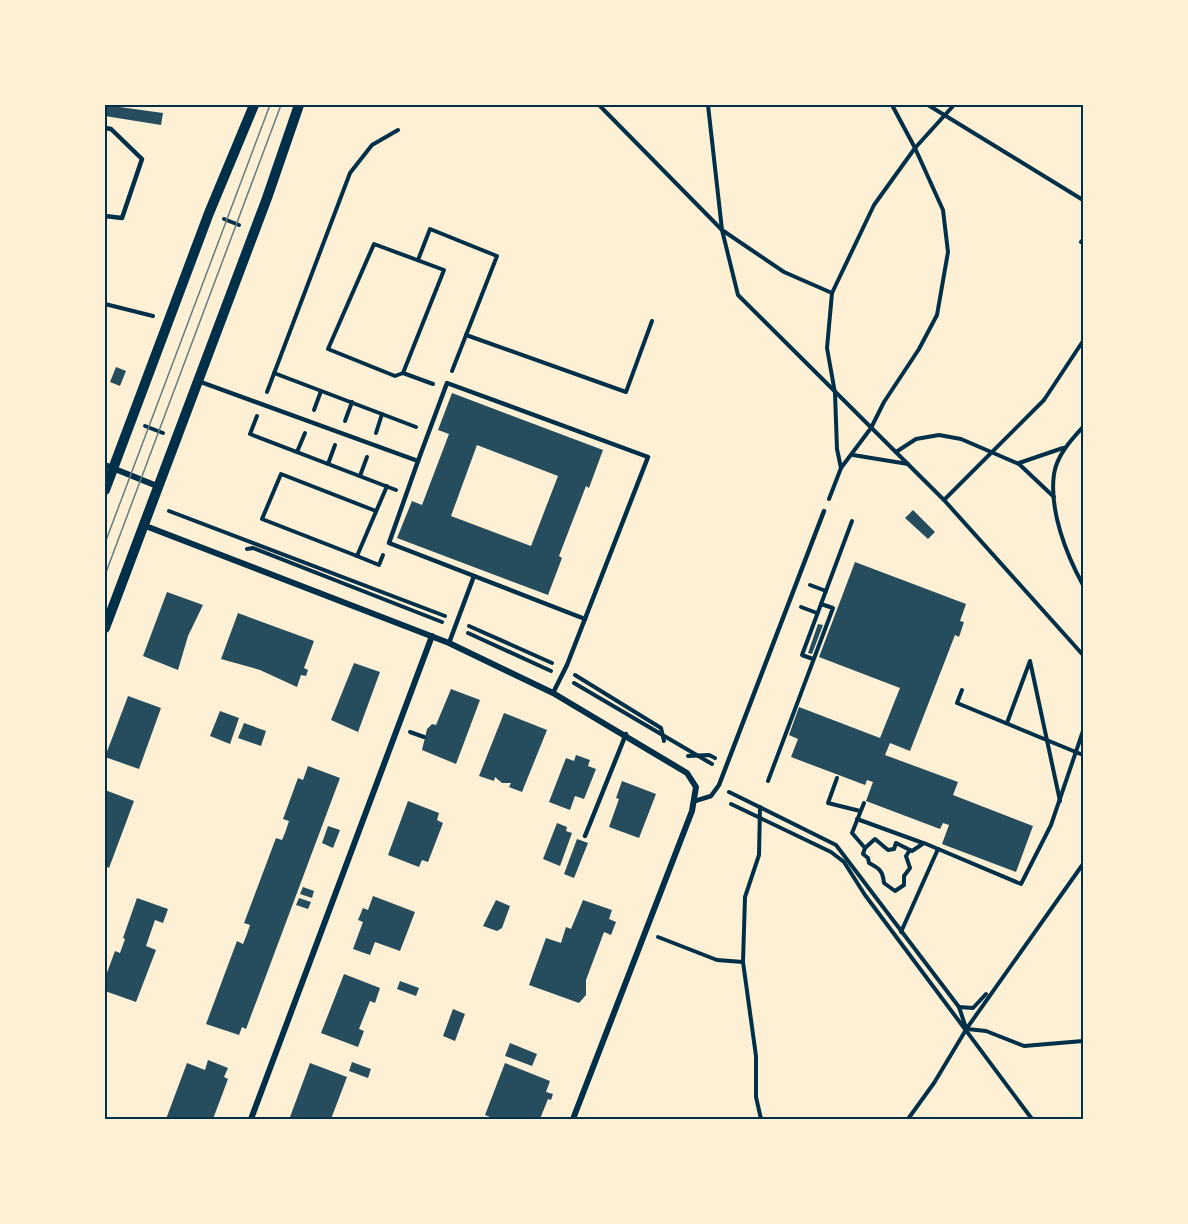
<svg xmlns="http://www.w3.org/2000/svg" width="1188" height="1224" font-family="Barlow,sans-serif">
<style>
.building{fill:#264d5e;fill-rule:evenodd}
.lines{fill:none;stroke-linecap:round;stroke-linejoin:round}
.path{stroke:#003049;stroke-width:4}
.service{stroke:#003049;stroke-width:4.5}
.minor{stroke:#003049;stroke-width:6}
.tertiary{stroke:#003049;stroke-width:10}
.tram{stroke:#657d81;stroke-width:1.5}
.neatline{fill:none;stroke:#003049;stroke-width:2}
</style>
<rect width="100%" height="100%" fill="#fdf0d5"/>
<g class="building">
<path d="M105 105 163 113 161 125 105 116Z"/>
<path d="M116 367 126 371 120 386 110 382Z"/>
<path d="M452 393 603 450 589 488 586 486 559 556 562 558 548 595 397 538 412 501 422 505 449 434 438 430ZM477 445 558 476 531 546 451 516Z"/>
<path d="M913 510 935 532 928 539 905 518Z"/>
<path d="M855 562 966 604 960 621 964 622 959 637 955 635 910 751 890 743 885 755 958 782 953 795 1033 826 1016 872 942 844 949 825 943 823 940 829 866 801 873 782 867 780 865 785 791 757 798 739 789 735 799 707 880 738 900 688 819 657Z"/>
<path d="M167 592 203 605 188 636 178 670 143 656Z"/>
<path d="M238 613 314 641 304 668 308 670 306 676 301 675 297 687 260 670 221 659Z"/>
<path d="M818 624 823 625 812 654 808 653Z"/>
<path d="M354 663 380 672 358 732 331 720Z"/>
<path d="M451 689 480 700 456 764 422 750 427 729 432 724 436 725Z"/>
<path d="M128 696 161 708 139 769 105 757Z"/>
<path d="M220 711 239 718 230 744 210 736Z"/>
<path d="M504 713 547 730 522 792 509 787 511 783H502L495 777 494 781 479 776Z"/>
<path d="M244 723 266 731 261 746 238 738Z"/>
<path d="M576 755 590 760 588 766 596 769 584 799 575 796 570 810 549 802 566 758 574 761Z"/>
<path d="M308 766 340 778 246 1029 242 1027 239 1035 206 1024 237 941 243 944 247 934 250 925 244 923 276 838 282 840 285 833 289 821 283 819 298 778 303 780Z"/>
<path d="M622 781 656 794 639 838 609 827 619 799 616 798Z"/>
<path d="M105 790 134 801 109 868 105 866Z"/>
<path d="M408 801 439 813 437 820 443 823 428 862 422 860 419 867 388 855Z"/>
<path d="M557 823 567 827 566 831 572 833 560 866 543 859Z"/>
<path d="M328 826 340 830 333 848 322 843Z"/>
<path d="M577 839 588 843 574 878 564 874Z"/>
<path d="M303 887 314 891 312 898 300 894Z"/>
<path d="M373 896 415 912 400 951 375 942 370 955 353 949 363 922 358 920 363 908 368 910Z"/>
<path d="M137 898 168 909 163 923 155 920 146 946 156 950 136 1002 105 991V978L115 951 120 953 125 939 123 938Z"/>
<path d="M299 898 311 902 308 909 296 905Z"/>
<path d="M496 900 510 906 502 928 497 931 483 926Z"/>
<path d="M583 900 612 910 609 919 616 922 611 935 604 932 586 980V995L579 1003 529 985 546 938 561 943 566 927 571 929Z"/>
<path d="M344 974 380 988 375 1003 370 1001 359 1029 364 1031 358 1047 321 1033Z"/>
<path d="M400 981 419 988 416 996 397 989Z"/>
<path d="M453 1009 465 1014 455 1041 443 1036Z"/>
<path d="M510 1043 537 1054 532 1066 505 1056Z"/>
<path d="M208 1060 228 1068 224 1077 228 1079 213 1119H166L187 1063 205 1070Z"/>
<path d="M352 1062 371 1069 368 1078 349 1071Z"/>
<path d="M310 1063 347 1077 331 1119 290 1117Z"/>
<path d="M505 1063 550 1081 546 1092 553 1094 551 1100 548 1099 540 1119 514 1117 513 1119H495L485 1115Z"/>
</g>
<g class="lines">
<g class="path">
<path d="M599 105 722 230 738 295 944 500 1083 655"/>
<path d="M708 105 722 230 784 272 832 293"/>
<path d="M928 105 1083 200"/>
<path d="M224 219 239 225"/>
<path d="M1081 242 1083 240"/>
<path d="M418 260 430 229 497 256 452 371"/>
<path d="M105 304 153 316"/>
<path d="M466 335 626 392 652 321"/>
<path d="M274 373 416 427"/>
<path d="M403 373 444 270 374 244 328 349 395 376 403 373 433 384"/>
<path d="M267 392 350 173 372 145 398 130"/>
<path d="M314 410 321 391"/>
<path d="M257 416 250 434 396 490"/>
<path d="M345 421 352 402"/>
<path d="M145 426 163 433"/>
<path d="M1083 427C1071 440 1057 455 1054 474 1049 510 1066 554 1083 585"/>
<path d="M376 433 382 414"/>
<path d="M297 452 305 433"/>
<path d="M896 452 916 439 939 435 961 439 1019 464 1054 497"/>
<path d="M853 455 908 464"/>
<path d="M1019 463 1063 448"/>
<path d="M328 464 335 445"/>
<path d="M841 468 837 449 835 393 827 348 832 293 874 205 915 148 954 105"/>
<path d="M360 476 367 457"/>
<path d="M829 499 841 468 871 428 884 402 919 349 937 315 948 252 943 210 915 148 892 105"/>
<path d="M944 500 1044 400 1083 341"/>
<path d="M169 511 445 616"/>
<path d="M247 549 253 548 442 622"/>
<path d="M383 555 379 565 357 556 387 486"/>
<path d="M357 556 262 519 281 474 376 511"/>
<path d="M810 585 826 591"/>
<path d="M801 607 817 613"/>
<path d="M469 626 552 663"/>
<path d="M468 633 551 671"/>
<path d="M813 659 802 655 852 521"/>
<path d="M575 675 661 728 664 741"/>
<path d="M574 683 712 764"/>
<path d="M962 690 957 703 1083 755"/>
<path d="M1007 723 1030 661 1060 801"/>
<path d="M410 732 424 737"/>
<path d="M688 756 709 755 715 758"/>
<path d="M837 778 828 803 860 811"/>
<path d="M768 781 833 608 821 604"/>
<path d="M729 792 836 845 959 1007 973 1008 986 994"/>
<path d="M864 803 852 833 865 848 863 854 868 858 869 863C879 868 883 871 884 883L895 891 904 885V876L910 868 906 856 910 850 912 851 924 843 1021 884 1051 825 1083 731"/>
<path d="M731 804 831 852 844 862 865 895 1032 1119"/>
<path d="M760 807 759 855 745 897 743 962 756 1056V1097L761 1119"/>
<path d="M857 819 923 843"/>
<path d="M865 848 875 839 888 850 894 849 896 843 910 850"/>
<path d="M901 932 938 849"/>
<path d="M658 937 717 960 743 962"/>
<path d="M959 1007 965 1025"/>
<path d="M967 1029 986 1031 1024 1046 1083 1041"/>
<path d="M908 1119 934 1083 967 1028 1083 864"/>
</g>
<g class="service">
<path d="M105 128 111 129 142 159 122 218 105 216"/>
<path d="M198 381 418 461 389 543 585 619"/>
<path d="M418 461 447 383 648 457 567 665 553 693"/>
<path d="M449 643 474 576"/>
<path d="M695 801 711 796 719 785 824 511"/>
<path d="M585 836 626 734"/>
</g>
<g class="minor">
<path d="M105 465 157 486"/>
<path d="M143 525 449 643 553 693 687 773 696 787 692 811 573 1119"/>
<path d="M251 1119 432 636"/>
</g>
<g class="tertiary">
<path d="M105 490 209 213 254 105"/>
<path d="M105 628 267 198 299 105"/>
</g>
<g class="tram">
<path d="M105 543 270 105"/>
<path d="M105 575 281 105"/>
</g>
</g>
<rect width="1188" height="1224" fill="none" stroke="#fdf0d5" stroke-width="213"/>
<rect x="106" y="106" width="976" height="1012" class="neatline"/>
</svg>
